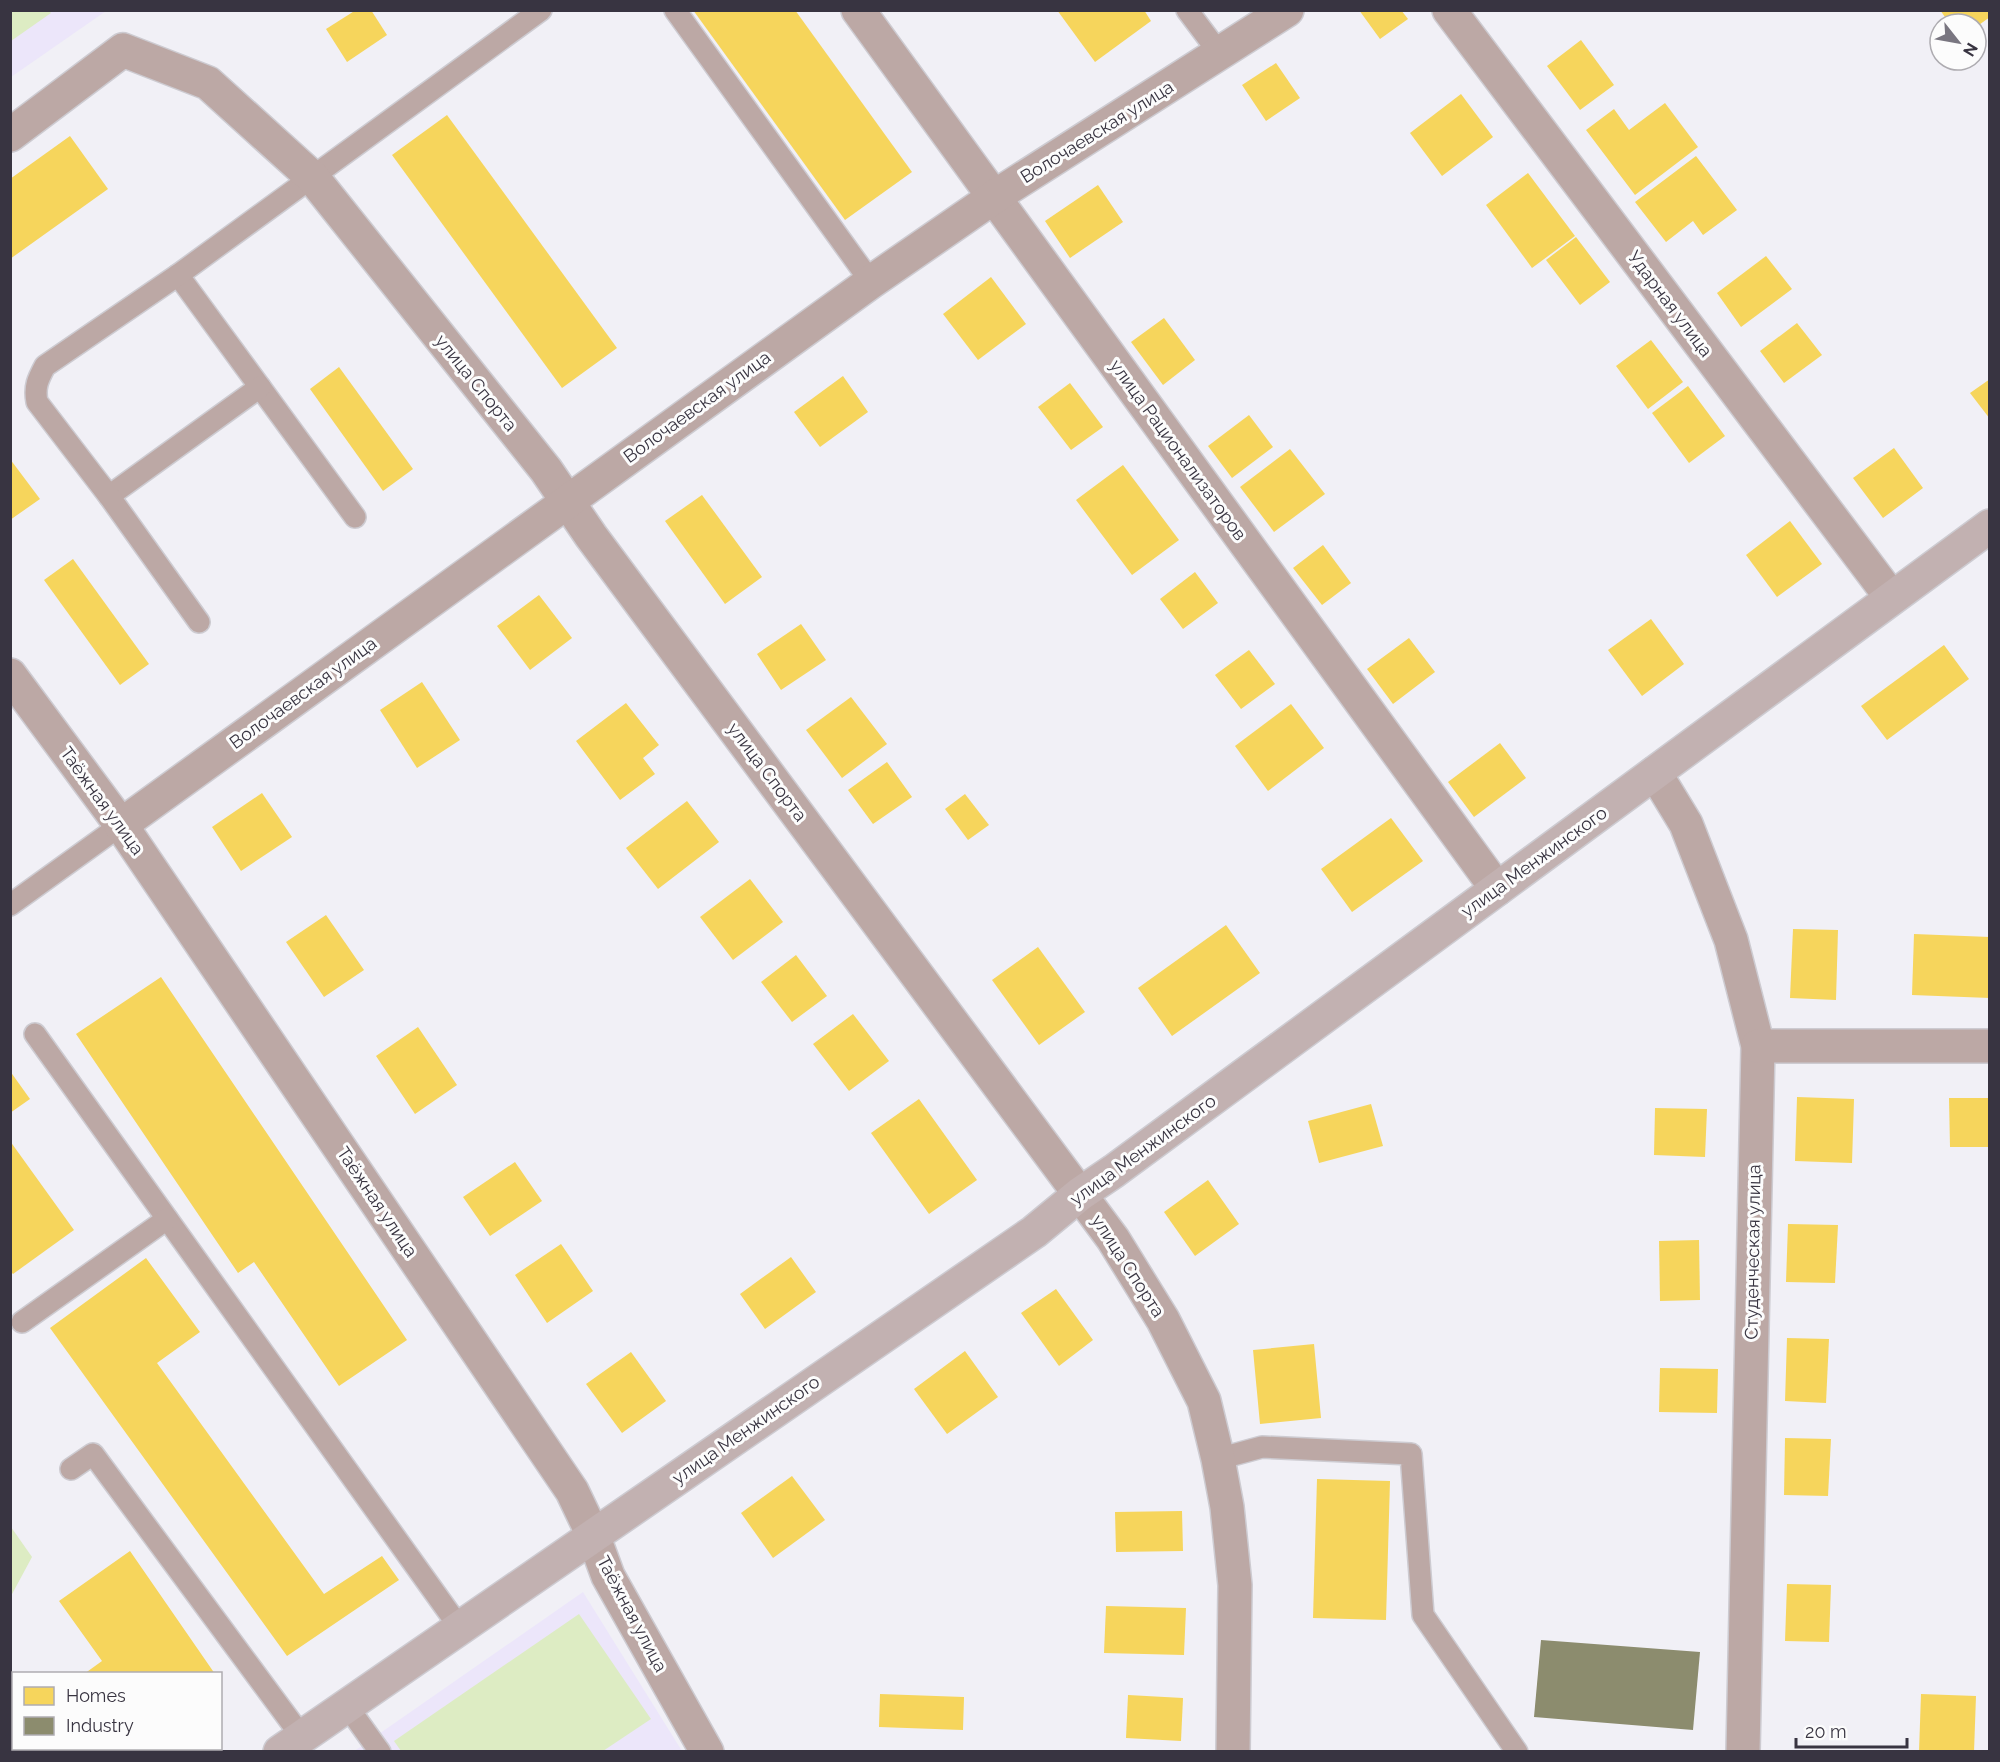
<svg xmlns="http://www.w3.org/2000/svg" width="2000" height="1762" font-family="Raleway,sans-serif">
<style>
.built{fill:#ece6fa}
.green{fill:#ddecc3}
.homes{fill:#f6d55c}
.industry{fill:#8c8c6e}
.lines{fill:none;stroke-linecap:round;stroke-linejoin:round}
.lane-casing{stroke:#cdcbd1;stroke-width:24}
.street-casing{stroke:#cdcbd1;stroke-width:36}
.secondary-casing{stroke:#cdcbd1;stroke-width:36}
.lane{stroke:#bca8a5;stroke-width:21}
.street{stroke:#bca8a5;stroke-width:33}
.secondary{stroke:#c2b1b1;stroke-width:33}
.labels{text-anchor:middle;stroke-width:6;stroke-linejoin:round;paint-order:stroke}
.street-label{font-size:18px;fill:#383441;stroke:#fcfcfc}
</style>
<rect width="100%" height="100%" fill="#f1f0f6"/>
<g class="built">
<path d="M11 11H106L11 77Z"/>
<path d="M583 1592 682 1751 353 1752Z"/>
</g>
<g class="green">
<path d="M11 10 49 11 51 13 11 41Z"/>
<path d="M11 1527 32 1557 11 1596Z"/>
<path d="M579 1614 651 1719 603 1751H401L394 1741Z"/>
</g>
<g class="homes">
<path d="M356 10H371L387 35 347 62 326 29Z"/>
<path d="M693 10H795L912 172 845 220Z"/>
<path d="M1057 10H1144L1151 21 1095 62Z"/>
<path d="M1359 10H1401L1408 19 1380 39Z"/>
<path d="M1940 10H1990V17L1976 27V24H1950Z"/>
<path d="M1581 40 1614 85 1580 110 1547 66Z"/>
<path d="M1276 63 1300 98 1266 121 1242 85Z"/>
<path d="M1461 94 1493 137 1442 176 1410 133Z"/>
<path d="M1665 103 1698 147 1635 195 1586 130 1614 109 1629 130Z"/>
<path d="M447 115 617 348 562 388 392 155Z"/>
<path d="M70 136 108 189 10 259V179Z"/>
<path d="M1696 156 1737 210 1703 235 1693 221 1666 242 1635 202Z"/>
<path d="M1528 173 1575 236 1532 268 1486 205Z"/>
<path d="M1098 185 1123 222 1070 258 1045 221Z"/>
<path d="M1576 237 1610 282 1580 305 1546 260Z"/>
<path d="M1766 256 1792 289 1741 327 1717 293Z"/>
<path d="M991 277 1026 324 978 360 943 314Z"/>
<path d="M1164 318 1195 360 1163 385 1131 342Z"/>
<path d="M1797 323 1822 355 1784 383 1760 351Z"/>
<path d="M1651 340 1683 382 1648 409 1616 366Z"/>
<path d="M339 367 413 469 383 491 310 389Z"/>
<path d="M843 376 868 412 820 447 794 412Z"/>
<path d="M1990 379V419L1970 393Z"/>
<path d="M1070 383 1103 427 1071 450 1038 407Z"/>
<path d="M1688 386 1725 436 1689 463 1652 413Z"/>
<path d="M1249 415 1273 447 1232 478 1208 446Z"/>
<path d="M1894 448 1923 488 1883 518 1853 478Z"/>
<path d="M1290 449 1325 494 1274 532 1240 487Z"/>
<path d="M10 459 40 499 10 520Z"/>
<path d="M1123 465 1179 540 1132 575 1076 500Z"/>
<path d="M702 495 762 577 725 604 665 521Z"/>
<path d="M1790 521 1822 564 1777 597 1746 555Z"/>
<path d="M1323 545 1351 583 1322 605 1293 568Z"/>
<path d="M73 559 149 664 120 685 44 580Z"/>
<path d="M1195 572 1218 603 1183 629 1160 599Z"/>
<path d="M539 595 572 638 530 670 497 626Z"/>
<path d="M1651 619 1684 664 1642 696 1608 650Z"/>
<path d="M801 624 826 660 781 690 757 654Z"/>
<path d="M1409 638 1435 672 1393 704 1367 669Z"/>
<path d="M1944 645 1969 679 1887 740 1861 706Z"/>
<path d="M1249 650 1275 684 1241 709 1215 675Z"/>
<path d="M422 682 460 740 417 768 380 710Z"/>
<path d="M851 697 887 744 842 778 806 730Z"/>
<path d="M626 703 659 745 643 758 655 774 620 800 576 741Z"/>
<path d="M1291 704 1324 748 1268 791 1235 746Z"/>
<path d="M1500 743 1526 778 1474 817 1448 782Z"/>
<path d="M887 762 912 797 873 824 848 790Z"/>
<path d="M262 793 292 837 241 871 212 827Z"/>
<path d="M965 794 989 825 968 840 945 809Z"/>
<path d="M687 801 719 842 658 889 626 848Z"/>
<path d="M1391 818 1423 861 1352 912 1321 869Z"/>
<path d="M750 879 783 922 733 960 700 917Z"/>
<path d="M326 915 364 970 324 997 286 942Z"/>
<path d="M1226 925 1260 973 1172 1036 1138 988Z"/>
<path d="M1793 929 1838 930 1836 1000 1790 998Z"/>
<path d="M1914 934 1990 937V998L1912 995Z"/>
<path d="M1038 947 1085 1012 1039 1045 992 980Z"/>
<path d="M796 955 827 996 792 1022 761 982Z"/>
<path d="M161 977 407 1340 339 1386 254 1262 238 1273 76 1034Z"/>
<path d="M853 1014 889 1061 849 1091 813 1044Z"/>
<path d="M418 1027 457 1085 415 1114 376 1056Z"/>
<path d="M10 1071 30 1099 10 1113Z"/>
<path d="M1797 1097 1854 1099 1852 1163 1795 1161Z"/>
<path d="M1949 1098H1990V1147H1950Z"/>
<path d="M919 1099 977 1180 929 1214 871 1133Z"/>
<path d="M1371 1104 1383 1146 1319 1163 1308 1121Z"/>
<path d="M1655 1108 1707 1109 1705 1157 1654 1155Z"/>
<path d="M10 1141 74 1230 13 1274 10 1271Z"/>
<path d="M515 1162 542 1201 490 1236 463 1197Z"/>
<path d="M1208 1180 1239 1224 1195 1256 1164 1212Z"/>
<path d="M1788 1224 1838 1225 1835 1283 1786 1282Z"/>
<path d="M1699 1240 1700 1300 1660 1301 1659 1241Z"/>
<path d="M561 1244 593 1291 547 1323 515 1275Z"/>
<path d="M791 1257 816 1292 765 1329 740 1294Z"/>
<path d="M146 1258 200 1332 157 1363 324 1594 382 1556 399 1580 287 1656 50 1328Z"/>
<path d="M1056 1289 1093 1340 1059 1366 1021 1313Z"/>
<path d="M1787 1338 1829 1339 1826 1403 1785 1401Z"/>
<path d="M1314 1344 1321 1418 1260 1424 1253 1350Z"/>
<path d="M965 1351 998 1397 947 1434 914 1389Z"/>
<path d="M631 1352 666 1401 622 1433 586 1384Z"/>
<path d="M1660 1368 1718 1369 1717 1413 1659 1412Z"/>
<path d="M1785 1438 1831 1439 1828 1496 1784 1495Z"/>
<path d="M792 1476 825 1520 773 1558 741 1513Z"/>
<path d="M1317 1479 1390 1481 1386 1620 1313 1618Z"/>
<path d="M1182 1511 1183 1551 1116 1552 1115 1512Z"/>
<path d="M130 1551 215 1674H84L102 1661 59 1601Z"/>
<path d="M1787 1584 1831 1585 1829 1642 1785 1641Z"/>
<path d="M1106 1606 1186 1608 1184 1655 1104 1653Z"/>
<path d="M880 1694 964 1697 963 1730 879 1727Z"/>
<path d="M1921 1694 1976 1696 1974 1752H1919Z"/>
<path d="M1128 1695 1183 1698 1181 1741 1126 1738Z"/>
<path d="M14 1724V1748H136L132 1752H10V1726Z"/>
</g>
<path class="industry" d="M1541 1640 1700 1652 1693 1730 1534 1717Z"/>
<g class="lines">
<g class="lane-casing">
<g id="lane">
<path d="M675 10 871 282"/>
<path d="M1187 10 1220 54"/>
<path d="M178 275 355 517"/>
<path d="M109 496 260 387"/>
<path d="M199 622 109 496 37 402C34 387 38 379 45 366L178 275 541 10"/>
<path d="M10 905 121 825"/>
<path d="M35 1034 460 1628"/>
<path d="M22 1322 167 1219"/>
<path d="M1218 1459 1262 1447 1411 1454 1423 1615 1517 1752"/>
<path d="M71 1469 93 1454 302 1737"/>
<path d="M347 1706 380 1752"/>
</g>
</g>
<g class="street-casing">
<g id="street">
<path d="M858 10 1497 889"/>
<path d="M1449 10 1891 597"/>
<path d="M10 135 123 50 208 83 313 178 546 470 591 536 1113 1239 1163 1320 1204 1401 1218 1459 1227 1507 1235 1585 1233 1752"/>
<path d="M10 675 121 825 572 1491 593 1535 608 1576 707 1752"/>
<path d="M1655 773 1686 824 1731 940 1758 1046 1743 1752"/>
<path d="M121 825 871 282 994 197 1287 10"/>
<path d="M1758 1046H1990"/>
</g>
</g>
<g class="secondary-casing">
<path id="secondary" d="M280 1752 1034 1232 1080 1194 1114 1171 1990 526"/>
</g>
<use href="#lane" class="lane"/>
<use href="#street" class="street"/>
<use href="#secondary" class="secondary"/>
</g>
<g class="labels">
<g class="street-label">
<text transform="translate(1097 132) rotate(-32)" y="6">Волочаевская улица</text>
<text transform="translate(1670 304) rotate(53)" y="6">Ударная улица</text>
<text transform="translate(476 383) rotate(51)" y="6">улица Спорта</text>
<text transform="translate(697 407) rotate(-36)" y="6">Волочаевская улица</text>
<text transform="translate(1178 450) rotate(54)" y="6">улица Рационализаторов</text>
<text transform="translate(303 693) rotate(-36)" y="6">Волочаевская улица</text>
<text transform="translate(767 772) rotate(53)" y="6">улица Спорта</text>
<text transform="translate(102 801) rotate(54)" y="6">Таёжная улица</text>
<text transform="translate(1534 862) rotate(-36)" y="6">улица Менжинского</text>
<text transform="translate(1143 1150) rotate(-36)" y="6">улица Менжинского</text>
<text transform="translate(377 1202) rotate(56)" y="6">Таёжная улица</text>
<text transform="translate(1753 1252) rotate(-89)" y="6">Студенческая улица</text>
<text transform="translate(1128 1266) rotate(57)" y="6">улица Спорта</text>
<text transform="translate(746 1430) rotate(-35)" y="6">улица Менжинского</text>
<text transform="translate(632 1614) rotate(62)" y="6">Таёжная улица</text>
</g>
</g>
<rect width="2000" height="1762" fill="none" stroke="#383441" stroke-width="24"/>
<rect x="12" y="1672" width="210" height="78" fill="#fcfcfc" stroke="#aeacb1" stroke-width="1.5"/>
<rect x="24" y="1687" width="30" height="18" fill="#f6d55c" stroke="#aeacb1" stroke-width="1.5"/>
<text x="66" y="1702" font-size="18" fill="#383441">Homes</text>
<rect x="24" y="1717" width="30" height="18" fill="#8c8c6e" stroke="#aeacb1" stroke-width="1.5"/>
<text x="66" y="1732" font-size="18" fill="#383441">Industry</text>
<g transform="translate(1958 42) rotate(121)"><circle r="28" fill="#fcfcfc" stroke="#aeacb1" stroke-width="1.5"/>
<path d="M0-4.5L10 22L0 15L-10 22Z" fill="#797680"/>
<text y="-9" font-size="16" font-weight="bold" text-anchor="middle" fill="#383441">N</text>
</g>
<path d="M1796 1738v9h111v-9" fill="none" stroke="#383441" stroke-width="3"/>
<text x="1805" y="1738" font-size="18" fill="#383441" stroke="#fcfcfc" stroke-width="4.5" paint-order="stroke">20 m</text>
</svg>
